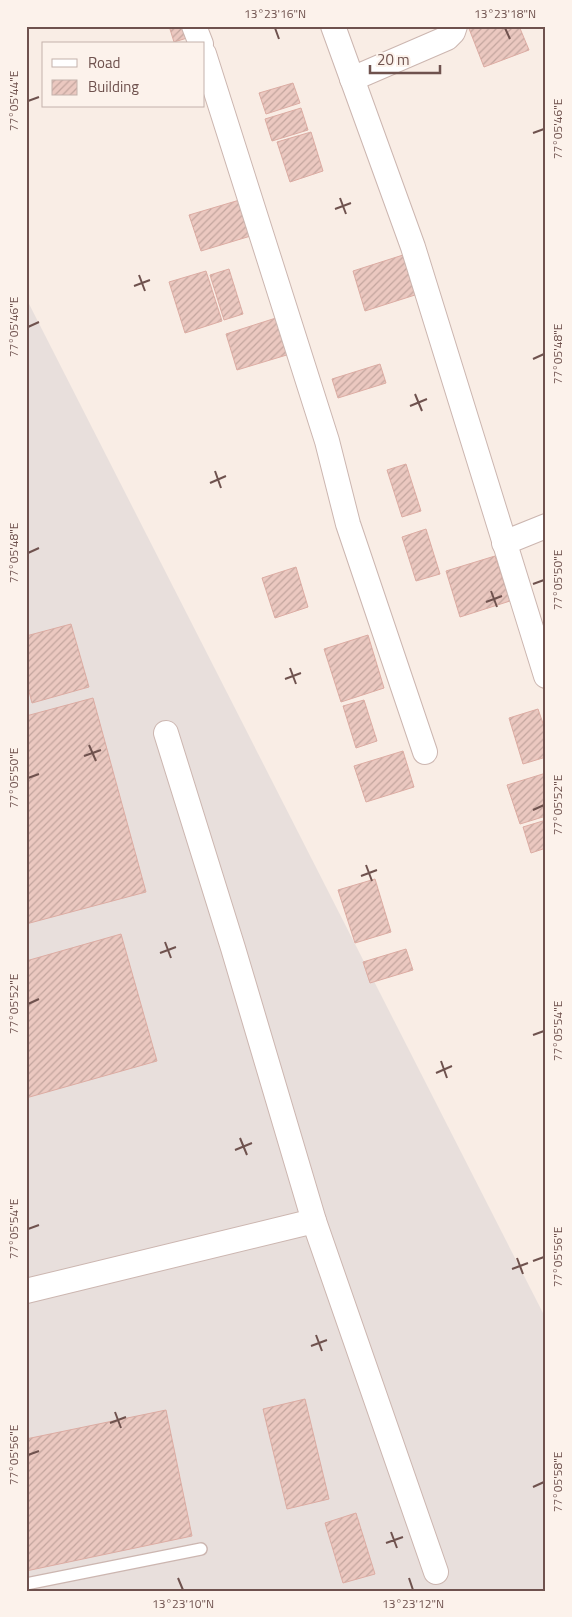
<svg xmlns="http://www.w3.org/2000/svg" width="572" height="1617" font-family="'Titillium Web',sans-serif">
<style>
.industrial{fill:#e8dfdc}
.building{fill:url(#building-hatch);stroke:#dcaca3}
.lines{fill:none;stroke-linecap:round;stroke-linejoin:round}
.lane-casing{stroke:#ccb6b0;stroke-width:14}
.street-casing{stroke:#ccb6b0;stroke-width:26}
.lane{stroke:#fff;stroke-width:11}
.street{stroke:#fff;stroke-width:24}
.ticks{fill:none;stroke:#6f524e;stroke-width:2}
.neatline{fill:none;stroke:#6f524e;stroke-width:2}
.ticks-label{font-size:12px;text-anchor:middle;fill:#6f524e}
</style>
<defs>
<pattern id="building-hatch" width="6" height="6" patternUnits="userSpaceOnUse" patternTransform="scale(1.25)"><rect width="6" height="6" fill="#ebc8c0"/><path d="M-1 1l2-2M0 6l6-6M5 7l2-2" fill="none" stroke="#c3a59e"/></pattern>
</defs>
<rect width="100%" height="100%" fill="#f9ede5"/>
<path class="industrial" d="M26 298 546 1319V1591H26Z"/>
<g class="building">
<path d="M169 26H194L197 35 174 42Z"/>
<path d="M468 26H519L529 50 484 67Z"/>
<path d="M293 83 300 103 266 114 259 93Z"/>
<path d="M301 108 308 130 272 141 265 119Z"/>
<path d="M311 132 323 171 290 182 277 142Z"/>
<path d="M243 199 254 235 201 251 189 215Z"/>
<path d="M403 255 415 295 365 311 353 271Z"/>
<path d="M229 269 243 314 224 320 210 275Z"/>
<path d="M206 271 222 321 185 333 169 282Z"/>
<path d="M279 317 290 354 237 370 226 334Z"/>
<path d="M380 364 386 383 338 398 332 379Z"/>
<path d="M406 464 421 511 402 517 387 470Z"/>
<path d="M426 529 440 574 416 581 402 537Z"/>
<path d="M495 556 510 601 460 617 446 571Z"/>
<path d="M296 567 308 607 275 618 262 578Z"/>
<path d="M71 624 89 687 32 703 26 680V636Z"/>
<path d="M368 635 384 688 341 702 324 649Z"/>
<path d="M93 698 146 892 26 924V716Z"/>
<path d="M364 700 377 741 356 748 343 706Z"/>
<path d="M538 709 546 732V757L523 764 509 718Z"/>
<path d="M403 751 414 787 366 802 354 766Z"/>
<path d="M546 773V816L520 824 507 785Z"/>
<path d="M546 820V848L531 853 523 827Z"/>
<path d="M375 879 391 932 355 943 338 890Z"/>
<path d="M121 934 157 1061 26 1098V961Z"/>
<path d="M406 949 413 970 370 983 363 962Z"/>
<path d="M305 1399 329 1499 287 1509 263 1409Z"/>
<path d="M166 1410 192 1536 26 1571V1439Z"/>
<path d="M356 1513 375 1574 343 1583 325 1523Z"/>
</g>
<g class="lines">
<g class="lane-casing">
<path id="lane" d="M26 1584 201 1549"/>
</g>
<g class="street-casing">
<g id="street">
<path d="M194 26 201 44"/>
<path d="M333 26 413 247 546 676"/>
<path d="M204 54 327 441 348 524 425 752"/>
<path d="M352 79 447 38 453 32 455 26"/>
<path d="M504 543 546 526"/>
<path d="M166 733 233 948 314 1221 436 1572"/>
<path d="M26 1291 314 1221"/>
</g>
</g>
<use href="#lane" class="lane"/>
<use href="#street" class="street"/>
</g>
<path class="ticks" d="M275 28 279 39M505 28 510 39M28 101 39 97M533 133 544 129M340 198 346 214M335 209 351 203M139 275 145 291M134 286 150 280M28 327 39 322M533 359 544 354M415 394 422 411M410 406 427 399M215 471 221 488M210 483 226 476M28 553 39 548M533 584 544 580M491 591 497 607M486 602 502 596M290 668 296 684M285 679 301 673M89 745 96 761M84 756 101 750M28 778 39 774M533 810 544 805M366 865 372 881M361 876 377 870M165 942 171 958M160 953 176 947M28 1004 39 999M533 1035 544 1031M441 1061 447 1078M436 1073 452 1066M240 1138 247 1155M235 1150 252 1143M28 1229 39 1225M517 1258 523 1274M533 1261 544 1257M512 1269 528 1263M316 1335 322 1351M311 1346 327 1340M115 1412 121 1428M110 1423 126 1417M28 1455 39 1451M533 1487 544 1482M391 1532 397 1548M386 1543 403 1537M178 1578 183 1590M409 1578 413 1590"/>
<rect width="572" height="1617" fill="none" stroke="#fcf2eb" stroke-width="55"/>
<rect x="42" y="42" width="162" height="65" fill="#fcf2eb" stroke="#c4b2ac"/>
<rect x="52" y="59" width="25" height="8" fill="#ffffff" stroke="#c4b2ac"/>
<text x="88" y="68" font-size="15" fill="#6f524e">Road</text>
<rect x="52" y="80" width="25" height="15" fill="url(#building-hatch)" stroke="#c4b2ac"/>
<text x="88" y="92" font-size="15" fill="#6f524e">Building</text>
<path d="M370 65v8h70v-8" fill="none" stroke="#6f524e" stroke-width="2.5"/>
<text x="377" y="65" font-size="15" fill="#6f524e" stroke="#fcf2eb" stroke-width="4" paint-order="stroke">20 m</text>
<rect x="28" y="28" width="516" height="1562" class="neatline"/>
<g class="ticks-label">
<text x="275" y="18">13°23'16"N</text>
<text x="505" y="18">13°23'18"N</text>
<text transform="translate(14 101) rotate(-90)" y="4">77°05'44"E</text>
<text transform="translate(558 129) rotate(-90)" y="4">77°05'46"E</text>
<text transform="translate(14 327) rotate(-90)" y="4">77°05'46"E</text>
<text transform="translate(558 354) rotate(-90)" y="4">77°05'48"E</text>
<text transform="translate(14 553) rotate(-90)" y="4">77°05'48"E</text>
<text transform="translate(558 580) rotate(-90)" y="4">77°05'50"E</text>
<text transform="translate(14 778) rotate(-90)" y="4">77°05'50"E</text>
<text transform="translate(558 805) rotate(-90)" y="4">77°05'52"E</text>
<text transform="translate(14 1004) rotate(-90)" y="4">77°05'52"E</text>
<text transform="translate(558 1031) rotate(-90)" y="4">77°05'54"E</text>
<text transform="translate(14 1229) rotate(-90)" y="4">77°05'54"E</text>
<text transform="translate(558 1257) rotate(-90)" y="4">77°05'56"E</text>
<text transform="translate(14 1455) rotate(-90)" y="4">77°05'56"E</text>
<text transform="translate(558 1482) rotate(-90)" y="4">77°05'58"E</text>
<text x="183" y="1608">13°23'10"N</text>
<text x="413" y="1608">13°23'12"N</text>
</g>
</svg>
